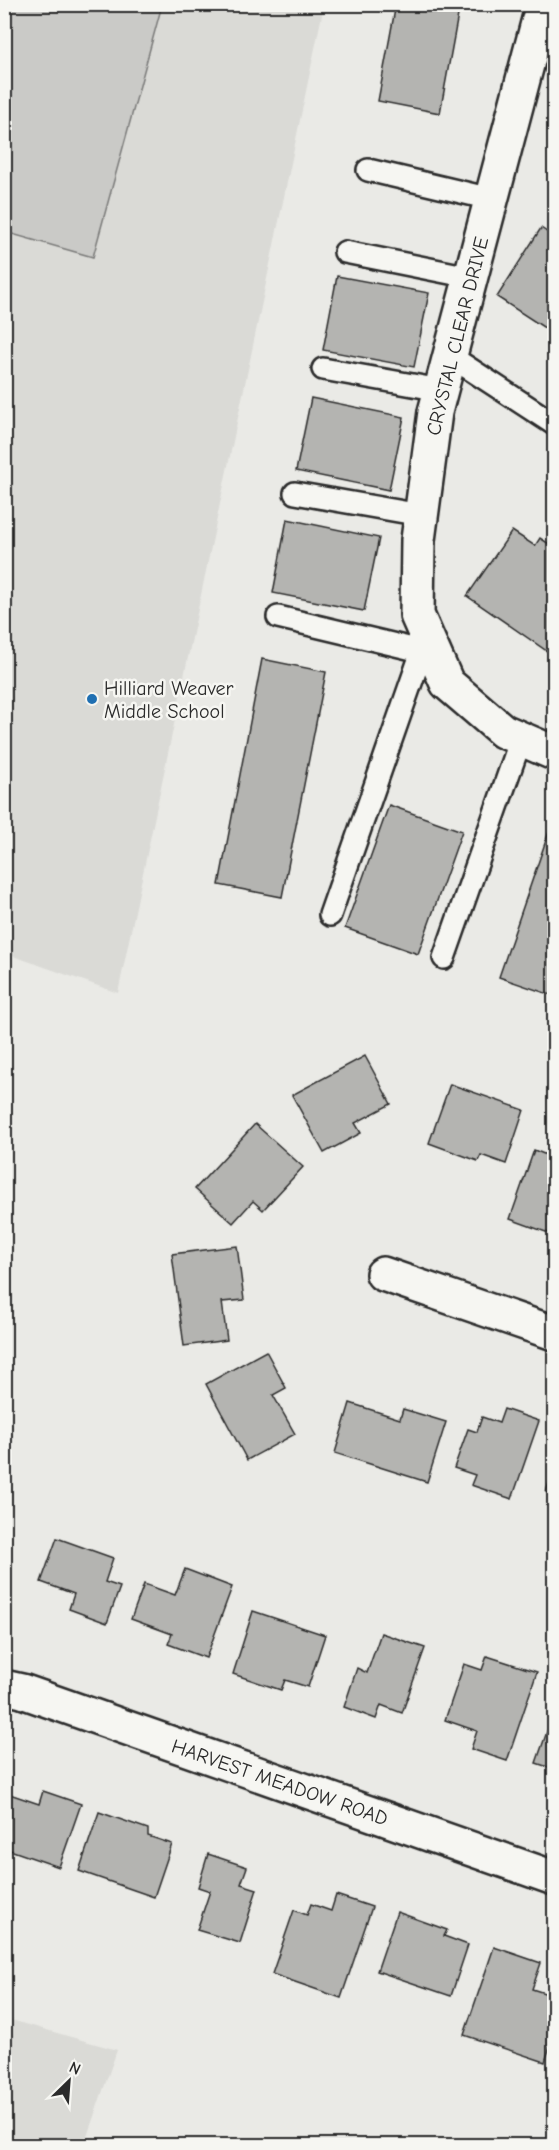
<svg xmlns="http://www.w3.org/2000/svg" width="559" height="2150" font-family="'Comic Neue',sans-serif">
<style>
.built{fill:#dadad6}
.green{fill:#cacac7;stroke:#7a7a79;stroke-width:1.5}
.building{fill:#b4b4b1;stroke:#2b2b2b;stroke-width:1.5}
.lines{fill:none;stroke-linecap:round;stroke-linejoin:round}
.service-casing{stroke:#2b2b2b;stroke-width:26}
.minor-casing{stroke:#2b2b2b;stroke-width:38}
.service{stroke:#f6f6f2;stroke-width:21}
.minor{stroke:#f6f6f2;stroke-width:33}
.poi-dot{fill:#1f6fb2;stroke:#f6f6f2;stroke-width:2}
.labels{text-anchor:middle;stroke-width:5;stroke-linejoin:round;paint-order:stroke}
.street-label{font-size:20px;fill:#2b2b2b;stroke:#f6f6f2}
.poi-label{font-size:20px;fill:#2b2b2b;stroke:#f6f6f2;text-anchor:start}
</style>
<rect width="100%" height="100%" fill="#eaeae6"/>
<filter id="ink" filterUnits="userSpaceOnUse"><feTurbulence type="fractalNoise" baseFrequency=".0167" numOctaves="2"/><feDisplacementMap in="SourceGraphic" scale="12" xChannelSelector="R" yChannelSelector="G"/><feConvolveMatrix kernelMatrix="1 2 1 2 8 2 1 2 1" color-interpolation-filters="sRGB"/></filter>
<g filter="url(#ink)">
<g class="built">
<path d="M5 5H324L118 993 5 953Z"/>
<path d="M4 2018 117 2050 84 2145H5Z"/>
</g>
<path class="green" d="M4 5H162L93 257 5 232Z"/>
<g class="building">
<path d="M396 4H460L440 113 378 101Z"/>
<path d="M541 228 554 237V334L497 297Z"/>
<path d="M337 276 429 293 414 367 323 350Z"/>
<path d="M311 398 404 417 389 490 296 471Z"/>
<path d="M287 519 379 538 364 611 273 593Z"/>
<path d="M512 531 535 546 540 538 554 547V656L467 596Z"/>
<path d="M262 659 326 672 282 897 219 885Z"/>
<path d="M389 805 462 831 418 954 345 928Z"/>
<path d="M554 817V996L499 977Z"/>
<path d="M365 1056 391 1104 355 1123 361 1133 324 1153 292 1095Z"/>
<path d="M450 1084 524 1110 506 1164 481 1155 478 1161 429 1143Z"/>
<path d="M255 1124 303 1167 263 1210 253 1201 233 1223 195 1189Z"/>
<path d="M534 1150 554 1158V1235L510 1219Z"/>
<path d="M237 1246 244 1300 222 1302 227 1340 184 1346 172 1254Z"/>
<path d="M266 1351 286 1388 273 1395 295 1434 247 1460 206 1384Z"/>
<path d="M350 1403 400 1419 403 1409 446 1422 427 1482 335 1453Z"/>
<path d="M504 1409 539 1421 512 1499 471 1485 475 1475 454 1468 468 1429 477 1432 482 1417 499 1423Z"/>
<path d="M554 1467V1495L546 1492Z"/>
<path d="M57 1538 113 1558 105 1582 120 1587 107 1623 69 1609 74 1594 41 1582Z"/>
<path d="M185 1569 232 1587 206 1658 168 1644 172 1634 131 1619 144 1584 175 1595Z"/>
<path d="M253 1611 325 1635 308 1687 285 1680 281 1690 233 1674Z"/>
<path d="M381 1633 425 1648 402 1713 381 1705 376 1719 344 1707 357 1668 367 1673Z"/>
<path d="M487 1656 537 1672 507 1761 471 1749 477 1731 445 1720 464 1664 482 1670Z"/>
<path d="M550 1723 554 1725V1769L536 1763Z"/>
<path d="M43 1791 81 1804 59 1867 4 1848V1792L39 1804Z"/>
<path d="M99 1812 148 1829V1836L172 1844 154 1897 79 1871Z"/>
<path d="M208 1854 247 1867 241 1884 257 1889 240 1943 197 1930 210 1891 198 1887Z"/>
<path d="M336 1895 372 1907 341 1998 272 1974 294 1910 307 1915 311 1904 331 1911Z"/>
<path d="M397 1912 447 1930 444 1936 468 1945 451 1996 377 1971Z"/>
<path d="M494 1947 541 1963 532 1989 554 1996V2033L545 2062 464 2035Z"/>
</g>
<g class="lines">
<g class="service-casing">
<g id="service">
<path d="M368 170 491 199"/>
<path d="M345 252 470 277"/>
<path d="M450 356 554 424"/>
<path d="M323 369 441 390"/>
<path d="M295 493 421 515"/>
<path d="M278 617 421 651"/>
<path d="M330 915 427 637"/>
<path d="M444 958 521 739"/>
</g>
</g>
<g class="minor-casing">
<g id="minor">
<path d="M543 4 435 412 418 540 417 615 447 683 503 731 554 753"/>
<path d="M383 1274 554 1333"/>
<path d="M4 1687 22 1691 554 1878"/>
</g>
</g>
<use href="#service" class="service"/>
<use href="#minor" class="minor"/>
</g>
</g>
<circle class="poi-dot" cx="92" cy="699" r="6"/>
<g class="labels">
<g class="street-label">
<text transform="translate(457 336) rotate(-76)" y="7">CRYSTAL CLEAR DRIVE</text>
<text transform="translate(280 1782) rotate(19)" y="7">HARVEST MEADOW ROAD</text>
</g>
<g class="poi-label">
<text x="104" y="695">Hilliard Weaver<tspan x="104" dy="23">Middle School</tspan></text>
</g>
</g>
<rect width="559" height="2150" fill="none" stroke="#f6f6f2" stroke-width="24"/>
<rect x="12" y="12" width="535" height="2126" fill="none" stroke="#2b2b2b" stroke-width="2" filter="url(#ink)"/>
<g transform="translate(69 2081) rotate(25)" stroke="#f6f6f2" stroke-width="4.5" paint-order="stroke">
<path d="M0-4.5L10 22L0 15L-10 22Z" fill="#2b2b2b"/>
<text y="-9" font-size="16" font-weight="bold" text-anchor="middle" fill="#2b2b2b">N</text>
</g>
</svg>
